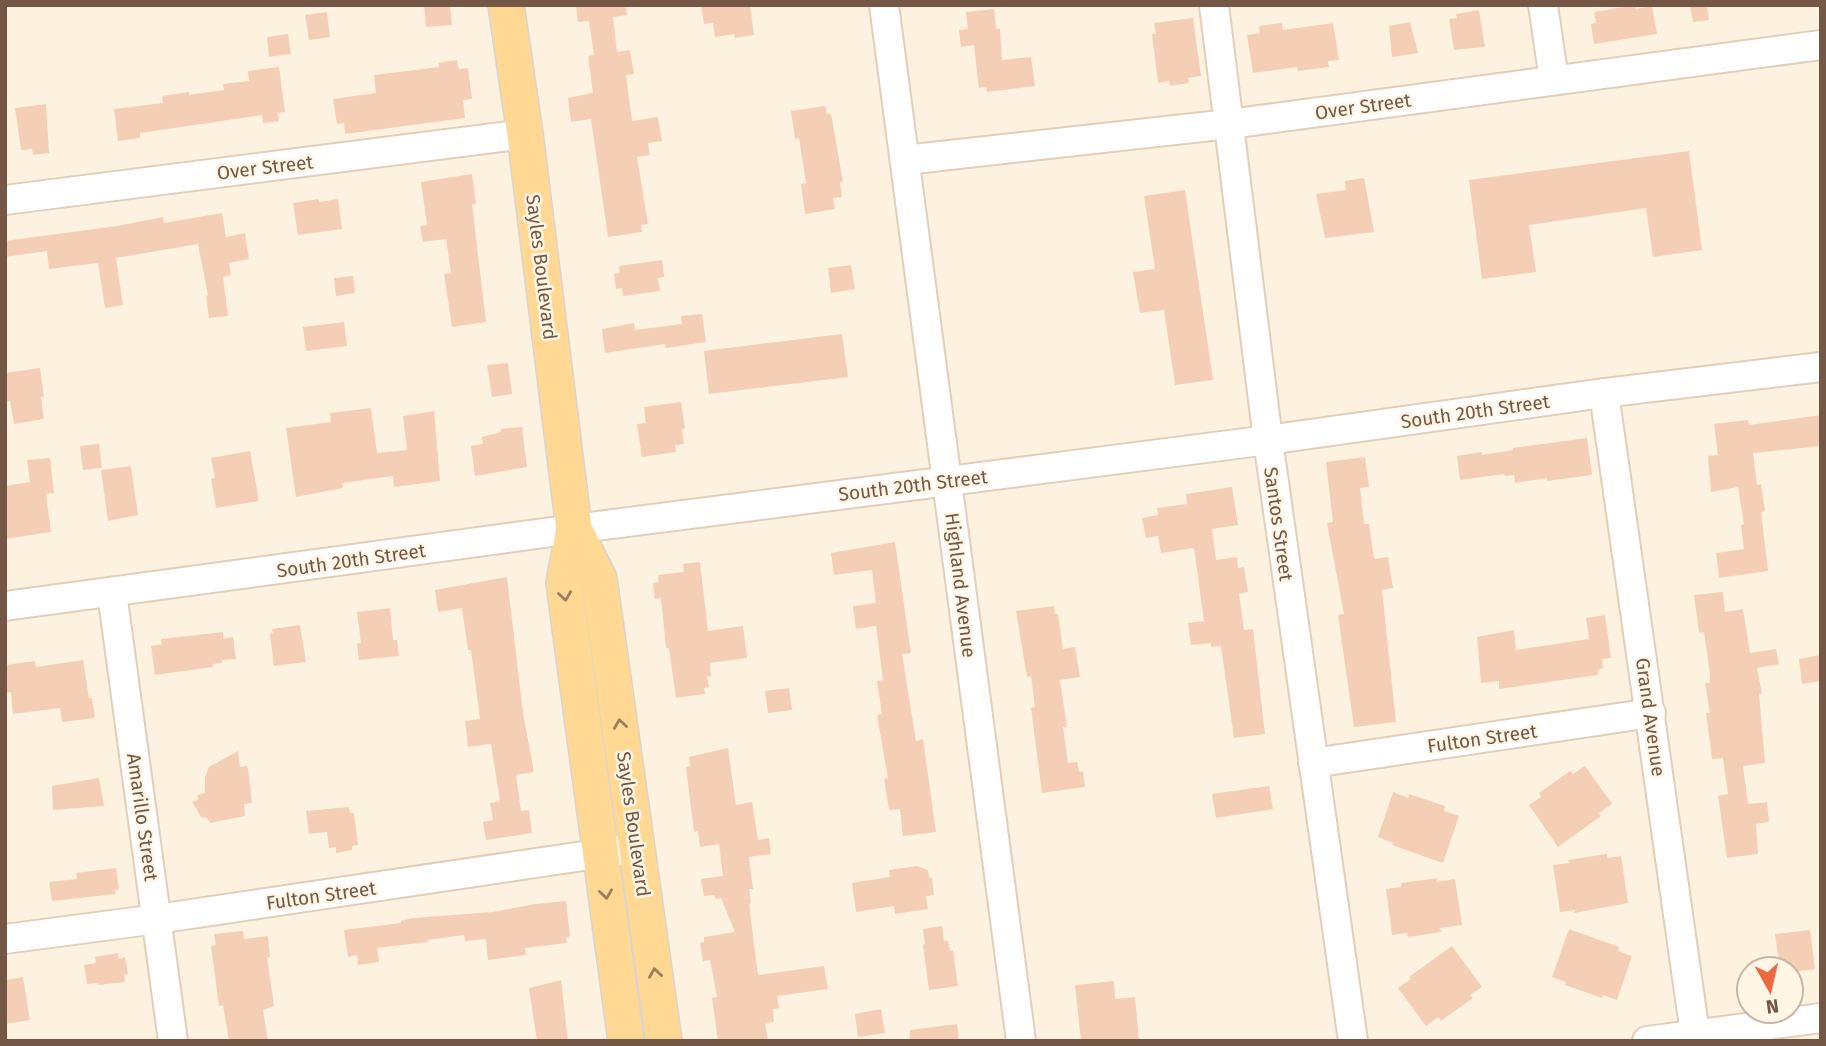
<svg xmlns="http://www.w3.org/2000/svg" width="1826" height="1046" font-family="'Fira Sans',sans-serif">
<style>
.building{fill:#f4cfb5}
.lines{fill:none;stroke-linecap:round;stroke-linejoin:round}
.minor-casing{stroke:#e2ceba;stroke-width:32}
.major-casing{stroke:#dbd3cf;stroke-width:38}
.minor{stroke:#fff;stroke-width:28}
.major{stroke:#ffd994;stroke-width:35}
.oneway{stroke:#9e7e5d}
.labels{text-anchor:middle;stroke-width:5;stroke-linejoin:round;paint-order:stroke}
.street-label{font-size:19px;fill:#755745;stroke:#fff6e6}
</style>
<rect width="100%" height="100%" fill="#fdf2df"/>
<g class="building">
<path d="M424 5H450L452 25 426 27Z"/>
<path d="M576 5H626L627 15 613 17 617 52 630 50 634 74 626 75 632 121 658 117 662 141 648 143 650 155 637 157 648 224 641 225 642 232 608 237 591 119 571 122 568 98 593 93 588 56 594 55 589 21 578 22Z"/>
<path d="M701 5H750L754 35 735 38 734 34 715 37 713 23 704 24Z"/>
<path d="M1635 5 1636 9 1652 6 1657 34 1594 44 1591 24 1596 23 1594 12Z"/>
<path d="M1690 5H1707L1709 20 1693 22Z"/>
<path d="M994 9 996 29H1000L1002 60 1031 57 1035 86 987 92 986 87 979 88 974 45 961 47 959 30 968 29 966 12Z"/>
<path d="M1479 10 1485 47 1454 50 1449 19 1457 18 1456 14Z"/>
<path d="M327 12 330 37 309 40 305 15Z"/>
<path d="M1193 18 1201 76 1188 78 1189 83 1170 86 1169 81 1158 83 1152 34H1156L1154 23Z"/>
<path d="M1410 22 1418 53 1392 57 1389 26Z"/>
<path d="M1282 23 1283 30 1333 23 1339 60 1328 61 1329 67 1298 71 1297 67 1253 73 1247 35 1260 33 1259 26Z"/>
<path d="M288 34 291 54 269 57 267 37Z"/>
<path d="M457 60 459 69 468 68 472 99 463 100 465 118 345 134 344 123 337 124 333 99 376 93 374 75 439 67 438 63Z"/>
<path d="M279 67 285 112 278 113 279 121 263 123 262 115 140 133V138L118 141 114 109 163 103 162 96 189 92V95L224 90 223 84 249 81 248 71Z"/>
<path d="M46 104 49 153 33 155 32 149 21 150 15 108Z"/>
<path d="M825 106 827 114 830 113 832 119 843 182H840L842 197 833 198 835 209 805 214 801 184 806 183 799 138 795 139 791 111Z"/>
<path d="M1689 151 1702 250 1653 257 1646 208 1529 225 1536 272 1482 279 1469 180Z"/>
<path d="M472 174 476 204H472L486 322 452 327 444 274 451 273 446 239 423 242 420 226 427 225 421 182Z"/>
<path d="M1364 178 1374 232 1325 238 1316 194 1346 190 1345 181Z"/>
<path d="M1185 190 1213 380 1175 385 1164 310 1140 313 1133 272 1155 269 1144 196Z"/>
<path d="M319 199V202L338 199 342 229 298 235 293 203Z"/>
<path d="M222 213 226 237 245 233 249 259 229 263 231 275 223 277 228 316 209 318 206 296 208 295 198 244 116 258 123 305 105 308 98 263 49 269 47 251 5 257V241L117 226 163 217 164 223Z"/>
<path d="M662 260 664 277 658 278 660 291 623 296 622 288 616 289 614 274 620 273 619 266Z"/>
<path d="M851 265 855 289 831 293 828 268Z"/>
<path d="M353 276 355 293 336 296 334 278Z"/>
<path d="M702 314 706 342 666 348 665 344 605 353 602 329 634 323 635 330 682 324 681 316Z"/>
<path d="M344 322 347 346 306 351 303 327Z"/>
<path d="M842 334 848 377 709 394 704 351Z"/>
<path d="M508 363 512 394 492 397 487 365Z"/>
<path d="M40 368 44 397H41L44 419 14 424 10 401 5 402V373Z"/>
<path d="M681 402 685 428 682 429 684 444 675 445 676 452 642 457 637 424 646 423 644 407Z"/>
<path d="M371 408 377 453 407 450 403 416 434 411 440 481 394 487 393 476 342 483 343 488 296 497 286 428 331 422 330 413Z"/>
<path d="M1821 415V446L1753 453 1757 485 1761 484 1765 511 1761 512 1768 571 1719 578 1716 553 1744 549 1741 525 1744 524 1738 487 1711 492 1708 456 1718 455 1714 424 1748 420 1749 425Z"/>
<path d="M522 427 527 467 475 476 471 446 483 444 482 437 501 432 500 429Z"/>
<path d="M1587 438 1592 475 1547 481V478L1515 483 1514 475 1505 476 1504 474 1460 480 1457 456 1482 452V455L1513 450V448Z"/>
<path d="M99 444 102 468 83 470 80 446Z"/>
<path d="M250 451 259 501 216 508 211 479 215 478 211 458Z"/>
<path d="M1365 457 1369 487 1360 488 1364 524H1369L1374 559 1388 557 1393 588 1382 590 1396 722 1354 727 1338 615 1344 614 1327 523 1333 522 1326 462Z"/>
<path d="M50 458 54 493 46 494 51 532 5 539V486L30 482 27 460Z"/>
<path d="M131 466 138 515 108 521 101 470Z"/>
<path d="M1232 487 1238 525 1212 529 1216 560 1237 557 1238 568 1244 567 1248 592 1239 594 1244 630 1253 629 1265 734 1234 738 1221 646 1211 647V643L1191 645 1188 623 1204 621 1194 548 1161 553 1158 536 1146 538 1142 518 1158 515 1157 508 1187 504 1186 494Z"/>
<path d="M895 542 911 653 902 654 916 741 923 739 936 832 903 836 900 809 889 810 884 779 888 778 877 715 882 714 877 681 883 680 876 626 856 629 853 606 876 603 872 570 834 575 831 553Z"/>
<path d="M700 562 708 631 743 626 747 658 710 663 711 676 707 677 709 687 704 688 705 694 676 698 669 648H666L661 598 655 599 653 583 659 582 658 575 684 572 683 564Z"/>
<path d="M507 577 523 713 534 772 516 775 521 811 529 810 532 833 486 840 483 822 493 820 490 803 500 801 491 744 468 747 465 721 480 719 471 650H468L462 608 438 612 435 590Z"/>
<path d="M1723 592 1725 612 1743 609 1750 653 1776 649 1779 664 1757 668 1762 694H1759L1765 763 1743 766 1748 804 1767 802 1769 822 1756 824 1758 854 1727 858 1718 796 1728 794 1723 758 1712 759 1706 713H1710L1705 683H1710V674L1704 632 1699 633 1694 595Z"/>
<path d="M1054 606 1055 614H1058L1063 649 1075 647 1080 677 1060 680 1067 727H1063L1068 763 1077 762 1079 772 1083 771 1085 787 1042 793 1031 708 1035 707 1031 676 1027 677 1016 611Z"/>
<path d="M390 608 393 640H397L399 656 359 660 357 644 361 643 357 612Z"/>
<path d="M1605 615 1611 658 1602 659 1603 668 1598 670V675L1499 689V681L1481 683 1477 637 1514 630 1516 650 1569 642 1589 639 1586 618Z"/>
<path d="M300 625 306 662 274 666 270 634 273 633 272 629Z"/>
<path d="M223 632V639L233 637 236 659 222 660V663L213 664V667L155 675 151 646 162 644 161 639Z"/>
<path d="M1821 655V681L1802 684 1799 659Z"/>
<path d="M83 660 89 698H92L95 718 62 722 60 708 13 714 11 692 5 693V665L35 661 36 667Z"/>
<path d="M789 688 792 710 768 713 765 691Z"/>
<path d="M728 748 736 805 752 802 758 840 769 838 771 854 749 857 753 889H749L751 903 749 904 758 975 824 966 828 989 777 996 779 1008 773 1009 774 1022 765 1023 768 1041H718L712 998 717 997 710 960 703 961 700 943 704 942V937L735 932 721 898 716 899 714 895 704 896 701 879 723 876 719 844 700 847 698 831 694 832 686 767 690 766 689 757Z"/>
<path d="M238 751 240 767 247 766 248 769 252 803 244 804 245 816 210 823 206 817 202 818 192 802 198 800 197 795 205 793V777L209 767Z"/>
<path d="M1585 766 1612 804 1599 813 1601 816 1558 847 1529 805 1541 797 1539 793 1553 783 1570 771 1573 774Z"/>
<path d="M99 778 104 806 53 810 52 786Z"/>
<path d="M1269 786 1273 809 1216 818 1212 794Z"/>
<path d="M1393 792 1408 798 1409 794 1445 806 1444 811 1459 816 1443 863 1392 845 1393 843 1378 837Z"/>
<path d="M349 807 350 813H354L358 845 352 846V850L336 853V847L329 848 327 832 309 834 306 811Z"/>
<path d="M1607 854V858L1621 856 1628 903 1574 913 1575 910 1560 912 1553 865 1569 863 1568 860Z"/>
<path d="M917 866 928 870 929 878H932L934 895 926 896 928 909 895 914 894 906 856 912 852 883 890 877 889 870Z"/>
<path d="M116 868 119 889 115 890 116 894 52 901 49 882 77 879 76 873Z"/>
<path d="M1438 878 1436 882 1455 879 1462 925 1439 928 1442 932 1408 937 1407 933 1392 935 1386 889 1401 887V883Z"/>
<path d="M566 901 570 937 566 938 567 943 525 948 526 955 488 960 486 939 465 941 464 935 427 940 428 942 377 948 379 962 358 965 357 955 348 957 344 930 401 923V921L413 918 493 912 535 904Z"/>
<path d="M942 926 944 941H948L950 951 953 950 958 986 929 990 923 945 925 944 923 929Z"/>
<path d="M1569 929 1619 947 1618 951 1632 956 1617 1000 1603 995 1602 998 1565 985 1566 982 1552 977Z"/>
<path d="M1810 930 1815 969 1791 972V969H1780L1775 934Z"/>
<path d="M243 931 244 939 268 936 270 957H267L274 1006 263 1010 268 1041H229L223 1005 219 1006 211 946 216 945 214 934Z"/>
<path d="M1452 946 1482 987 1470 995 1473 998 1441 1021 1438 1017 1426 1026 1398 988 1411 979 1409 977Z"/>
<path d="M118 953 119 959 125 957 128 974 124 975 125 982 98 985V983L87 984 84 965 96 963 95 957Z"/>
<path d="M23 977 30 1020 5 1024V980Z"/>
<path d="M561 980 568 1041H537L529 988Z"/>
<path d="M1114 981 1115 999 1135 997 1139 1041H1081L1075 985Z"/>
<path d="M881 1009 885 1033 858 1037 855 1014Z"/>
<path d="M957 1024 959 1041H910V1030Z"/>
</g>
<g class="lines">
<g class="minor-casing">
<g id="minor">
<path d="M884 5 1021 1041"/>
<path d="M1214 5 1268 440 1353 1041"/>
<path d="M1543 5 1554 80"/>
<path d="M905 160 1229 124 1821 45"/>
<path d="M5 200 525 134"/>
<path d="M1604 393 1696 1041"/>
<path d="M112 593 173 1041"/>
<path d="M5 606 574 529 1268 440 1604 393 1821 367"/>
<path d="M1313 763 1651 713"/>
<path d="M5 939 157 919 637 848"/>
<path d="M1647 1041 1821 1018"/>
</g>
</g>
<g class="major-casing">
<g id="major">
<path d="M506 5 525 134 574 529 564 583 626 1041"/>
<path d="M574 529 599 579 664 1041"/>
</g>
</g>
<use href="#minor" class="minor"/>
<use href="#major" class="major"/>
</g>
<defs><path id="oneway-chevron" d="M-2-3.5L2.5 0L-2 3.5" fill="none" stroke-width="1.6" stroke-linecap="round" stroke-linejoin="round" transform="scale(1.75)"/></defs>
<g class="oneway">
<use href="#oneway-chevron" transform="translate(565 596) rotate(82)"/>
<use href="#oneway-chevron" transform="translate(620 724) rotate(-98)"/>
<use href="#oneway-chevron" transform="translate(606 894) rotate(82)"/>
<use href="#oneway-chevron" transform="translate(655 973) rotate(-98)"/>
</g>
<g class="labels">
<g class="street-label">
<text transform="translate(1363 106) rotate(-8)" y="7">Over Street</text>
<text transform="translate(265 167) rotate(-7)" y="7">Over Street</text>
<text transform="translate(542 267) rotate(83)" y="7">Sayles Boulevard</text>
<text transform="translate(1475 411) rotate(-8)" y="7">South 20th Street</text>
<text transform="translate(913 485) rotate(-7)" y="7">South 20th Street</text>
<text transform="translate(1279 524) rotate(82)" y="7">Santos Street</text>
<text transform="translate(351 560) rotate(-8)" y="7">South 20th Street</text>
<text transform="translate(961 585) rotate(83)" y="7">Highland Avenue</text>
<text transform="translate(1651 717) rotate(82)" y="7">Grand Avenue</text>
<text transform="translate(1482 738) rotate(-8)" y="7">Fulton Street</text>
<text transform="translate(143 817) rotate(82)" y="7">Amarillo Street</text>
<text transform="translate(634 824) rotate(82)" y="7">Sayles Boulevard</text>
<text transform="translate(321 895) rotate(-8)" y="7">Fulton Street</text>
</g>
</g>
<rect width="1826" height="1046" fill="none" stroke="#755745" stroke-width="14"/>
<g transform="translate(1770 990) rotate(172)"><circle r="33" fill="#fff6e6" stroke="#c8b6a6" stroke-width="2"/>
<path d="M0-5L12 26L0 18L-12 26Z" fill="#ef673c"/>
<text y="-10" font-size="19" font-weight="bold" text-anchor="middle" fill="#755745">N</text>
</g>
</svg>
